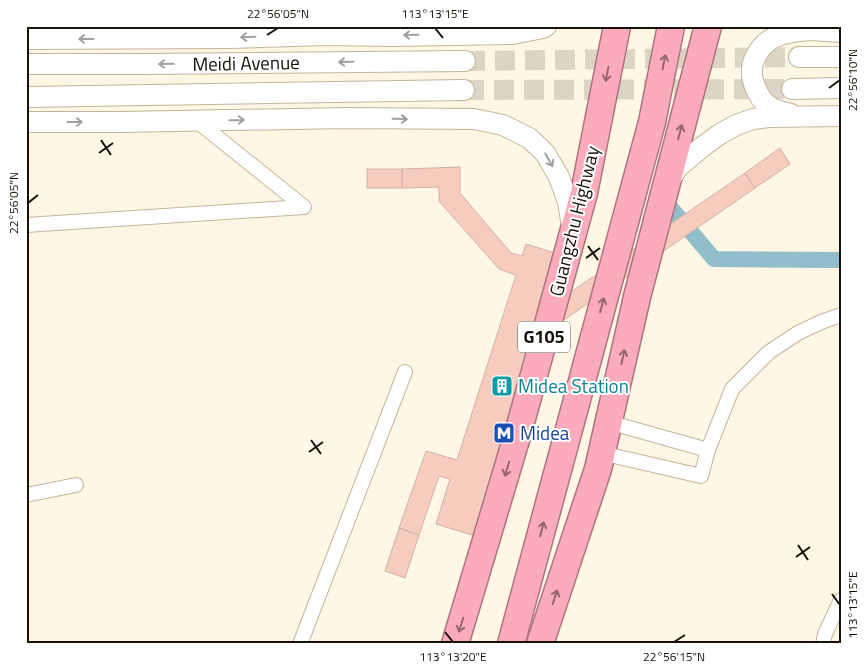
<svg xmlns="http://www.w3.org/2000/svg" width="867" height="670" font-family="'Titillium Web',sans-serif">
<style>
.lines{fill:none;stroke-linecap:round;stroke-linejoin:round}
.canal{stroke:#91beca;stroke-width:16}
.building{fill:#f5ccbd;stroke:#d0b1a5}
.secondary-tunnel{stroke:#dcd4c4;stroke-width:20;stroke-dasharray:20 10;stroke-linecap:butt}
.street-casing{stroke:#c3b59b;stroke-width:16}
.secondary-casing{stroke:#c3b59b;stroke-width:22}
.highway-casing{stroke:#ac757e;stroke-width:29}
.street{stroke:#fff;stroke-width:14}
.secondary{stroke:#fff;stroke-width:20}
.highway{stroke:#fcabbd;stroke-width:26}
.oneway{stroke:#a2a09d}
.oneway2{stroke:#95666c}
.ticks{fill:none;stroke:#171209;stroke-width:2}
.labels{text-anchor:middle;stroke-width:4;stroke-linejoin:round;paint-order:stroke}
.shield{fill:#fff;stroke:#5d5953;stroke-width:1}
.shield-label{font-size:18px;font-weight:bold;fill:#171209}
.street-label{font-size:19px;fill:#171209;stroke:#fff}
.culture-label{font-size:19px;fill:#0d838f;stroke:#fff;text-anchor:start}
.transit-label{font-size:19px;fill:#164399;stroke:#fff;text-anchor:start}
.neatline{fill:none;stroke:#171209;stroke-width:2}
.ticks-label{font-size:12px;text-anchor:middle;fill:#171209}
</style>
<rect width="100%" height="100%" fill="#fff6e5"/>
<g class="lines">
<path class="canal" d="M670 207 714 259 841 260"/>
</g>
<g class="building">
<path d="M780 148 790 164 755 188 745 173Z"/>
<path d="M460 167V193L511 253 522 256 526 244 565 256 562 298 745 173 755 188 561 322 475 536 436 524 450 479 439 476 419 535 399 528 426 451 457 460 516 275 499 269 439 201V187L402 188V169Z"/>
<rect x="367" y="169" width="35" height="19"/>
<path d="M399 528 419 535 405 578 385 571Z"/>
</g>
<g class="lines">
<g class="secondary-tunnel">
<path d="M465 61 799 57"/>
<path d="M464 90 792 89"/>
</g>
<g class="street-casing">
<g id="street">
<path d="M26 225 304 207 197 121"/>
<path d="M708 450 732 389 769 352 798 333 821 322 841 315"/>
<path d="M601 453 701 476 708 450 608 422"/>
<path d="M26 495 76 485"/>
<path d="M300 644 405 372"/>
<path d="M823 644 825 634 841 600"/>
</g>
</g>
<g class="secondary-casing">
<g id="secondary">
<path d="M805 26 810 30 841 32"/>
<path d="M26 39 229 38 326 35 393 36 512 34 543 28 546 26"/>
<path d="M799 57H841"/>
<path d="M26 64H142L465 61"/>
<path d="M792 89 841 88"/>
<path d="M26 97 464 90"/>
<path d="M791 114C782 112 773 110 766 104 759 98 750 79 752 69 753 57 762 44 773 38 785 32 797 31 810 30"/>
<path d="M26 122H121L347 118 474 119 503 125 529 138 545 153 559 177 568 202 572 227"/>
<path d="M670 180 678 167 702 147 720 134 736 125 753 119 769 117 841 116"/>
</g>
</g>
<g class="highway-casing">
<g id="highway">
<path d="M455 644 518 433 584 193 617 26"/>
<path d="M511 644 652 122 671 26"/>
<path d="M540 644 598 469 637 297 708 26"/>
</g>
</g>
<use href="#street" class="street"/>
<use href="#secondary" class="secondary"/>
<use href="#highway" class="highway"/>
</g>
<defs><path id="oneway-shaft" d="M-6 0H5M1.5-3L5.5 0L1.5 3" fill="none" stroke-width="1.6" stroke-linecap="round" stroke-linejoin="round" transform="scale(1.25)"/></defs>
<g class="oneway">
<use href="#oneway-shaft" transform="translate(411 35) rotate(179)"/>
<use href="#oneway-shaft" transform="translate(248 37) rotate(178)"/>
<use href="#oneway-shaft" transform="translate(86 39) rotate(180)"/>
<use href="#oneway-shaft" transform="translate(346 62) rotate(179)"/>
<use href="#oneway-shaft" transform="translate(166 64) rotate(179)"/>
<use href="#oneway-shaft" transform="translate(400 119) rotate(1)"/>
<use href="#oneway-shaft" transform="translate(237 120) rotate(-1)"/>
<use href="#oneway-shaft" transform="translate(75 122)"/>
<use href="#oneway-shaft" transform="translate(549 160) rotate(60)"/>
</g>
<g class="oneway2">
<use href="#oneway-shaft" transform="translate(664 62) rotate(-79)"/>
<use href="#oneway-shaft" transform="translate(607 74) rotate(101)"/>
<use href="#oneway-shaft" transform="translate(680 132) rotate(-75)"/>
<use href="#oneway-shaft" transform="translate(602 305) rotate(-75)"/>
<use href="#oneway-shaft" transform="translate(623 357) rotate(-77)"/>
<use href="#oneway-shaft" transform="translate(507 469) rotate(107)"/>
<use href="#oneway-shaft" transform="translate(542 529) rotate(-75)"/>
<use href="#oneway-shaft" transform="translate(555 597) rotate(-72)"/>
<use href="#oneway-shaft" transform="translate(461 625) rotate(107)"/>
</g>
<path class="ticks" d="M435 28 443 38M267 35 278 28M829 88 840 80M101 140 111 155M99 153 113 143M28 203 38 195M588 246 598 260M586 258 600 248M311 440 321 454M309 452 323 442M798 545 808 560M796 557 810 547M832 594 840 605M445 632 453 642M674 642 685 635"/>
<defs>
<g id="building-square" transform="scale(1.125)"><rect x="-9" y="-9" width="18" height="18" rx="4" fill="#0f9aa8" stroke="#fff"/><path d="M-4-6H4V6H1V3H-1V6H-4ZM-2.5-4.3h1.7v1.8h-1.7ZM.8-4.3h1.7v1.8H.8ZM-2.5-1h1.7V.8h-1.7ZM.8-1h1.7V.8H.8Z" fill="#fff"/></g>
<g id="metro-square" transform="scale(1.125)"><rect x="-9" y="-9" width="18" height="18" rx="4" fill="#1a4fb4" stroke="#fff"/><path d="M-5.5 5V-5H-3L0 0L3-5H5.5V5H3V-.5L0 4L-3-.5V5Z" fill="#fff"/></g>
</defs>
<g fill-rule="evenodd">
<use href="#building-square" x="502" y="386"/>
<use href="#metro-square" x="504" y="433"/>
</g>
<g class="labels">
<rect class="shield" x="518" y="321.5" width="52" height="31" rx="4"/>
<g class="shield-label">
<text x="544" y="343">G105</text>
</g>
<g class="street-label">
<text transform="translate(246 63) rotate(-1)" y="7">Meidi Avenue</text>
<text transform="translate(574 221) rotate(-76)" y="7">Guangzhu Highway</text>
</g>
<g class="culture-label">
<text x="518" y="393">Midea Station</text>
</g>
<g class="transit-label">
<text x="520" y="440">Midea</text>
</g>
</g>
<rect width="867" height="670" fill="none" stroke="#ffffff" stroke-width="55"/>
<rect x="28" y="28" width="812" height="614" class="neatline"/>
<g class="ticks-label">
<text x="278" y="18">22°56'05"N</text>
<text x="435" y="18">113°13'15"E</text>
<text transform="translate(853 80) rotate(-90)" y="4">22°56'10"N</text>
<text transform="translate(14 203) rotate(-90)" y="4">22°56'05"N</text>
<text transform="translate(853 605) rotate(-90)" y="4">113°13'15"E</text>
<text x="453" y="661">113°13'20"E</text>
<text x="674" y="661">22°56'15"N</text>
</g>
</svg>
